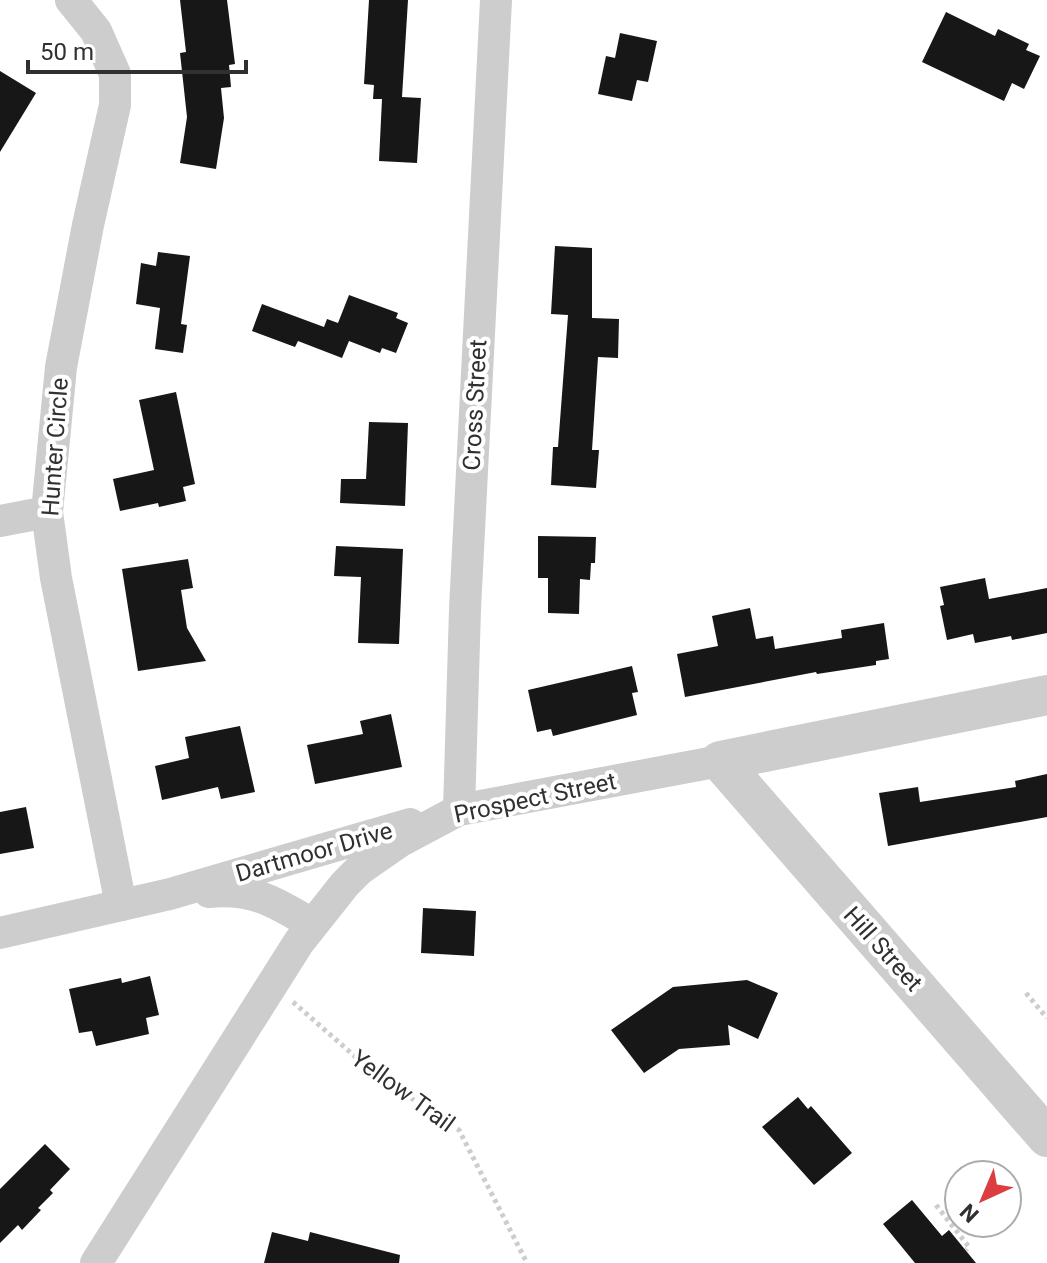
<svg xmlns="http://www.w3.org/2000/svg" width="1047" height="1263" font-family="Roboto,sans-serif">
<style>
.building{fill:#171717}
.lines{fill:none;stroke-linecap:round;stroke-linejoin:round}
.path{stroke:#cdcdcd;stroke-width:5;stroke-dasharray:4 4;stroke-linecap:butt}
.minor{stroke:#cdcdcd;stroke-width:32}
.tertiary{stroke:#cdcdcd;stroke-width:40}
.labels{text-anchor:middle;stroke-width:8;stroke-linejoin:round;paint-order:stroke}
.street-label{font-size:24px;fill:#303030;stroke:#fff}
</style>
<rect width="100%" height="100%" fill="#fff"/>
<g class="building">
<path d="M180 0H227L235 64 229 65 231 87 221 88 224 118 216 169 180 163 187 117 180 53 186 52Z"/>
<path d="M369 0H408L402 97 421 98 417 163 379 161 382 99H373L374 85 364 84Z"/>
<path d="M946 12 995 36 998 29 1029 44 1026 50 1040 56 1024 89 1012 83 1004 101 922 62Z"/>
<path d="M620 33 657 41 648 82 637 80 632 101 598 94 606 56 615 58Z"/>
<path d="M0 71 36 93 0 152Z"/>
<path d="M555 246 592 248V318L619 319 618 358 598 357 592 450H599L596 488 551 485 553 447H558L568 315 551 314Z"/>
<path d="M158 252 190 256 181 324 187 325 183 353 155 349 160 308 136 304 141 263 156 266Z"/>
<path d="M349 295 398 313 396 318 408 323 396 353 382 348 380 353 349 341 342 358 298 341 295 347 252 331 262 304 324 327 327 319 338 323Z"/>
<path d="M176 392 195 484 183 487 186 501 159 507 158 503 120 511 113 479 154 470 139 400Z"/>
<path d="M369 422 408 423 405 506 340 503 341 479H366Z"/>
<path d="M538 536 596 537 595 563H591L590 580 580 579 579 614 548 613V578H538Z"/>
<path d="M336 546 403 549 399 644 358 643 361 577 334 576Z"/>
<path d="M188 559 193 588 181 590 187 628 206 661 138 671 122 569Z"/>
<path d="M985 578 989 599 1047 588V633L1012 640 1011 636 975 643 973 634 947 640 940 606 944 605 940 587Z"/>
<path d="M750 608 756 639 773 636 775 649 842 638 841 630 884 623 889 659 876 661V665L817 674 816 672 685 697 677 654 718 646 712 616Z"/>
<path d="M632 666 638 692 632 693 637 715 553 736 551 729 537 732 528 690Z"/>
<path d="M391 714 402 767 315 784 307 745 363 734 360 721Z"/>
<path d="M240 726 255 792 221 799 218 787 162 800 155 766 189 758 185 737Z"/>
<path d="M1047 774V817L888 846 879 793 918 787 920 802 1016 787 1015 781Z"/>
<path d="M26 807 34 848 0 854V812Z"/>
<path d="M423 908 476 911 474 956 421 953Z"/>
<path d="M150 976 159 1015 146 1018 149 1034 96 1046 92 1031 79 1033 69 989 121 978 122 983Z"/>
<path d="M747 980 778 993 758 1039 728 1025 730 1045 679 1049 644 1073 611 1030 673 987Z"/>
<path d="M798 1097 808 1109 811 1106 852 1153 814 1185 762 1127Z"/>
<path d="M45 1144 70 1169 50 1190 53 1193 38 1208 41 1210 22 1230 18 1225 0 1243V1189Z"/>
<path d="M912 1200 942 1236 949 1230 976 1263H915L883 1224Z"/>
<path d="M272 1232 308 1241 310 1232 400 1255 399 1263H264Z"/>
</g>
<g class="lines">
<g class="path">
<path d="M1026 993 1047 1018"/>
<path d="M293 1002 375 1074 459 1130 527 1263"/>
<path d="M936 1205 969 1247 966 1250"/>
</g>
<g class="minor">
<path d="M71 0 96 31 115 74V105L88 225 61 367 47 512 56 578 121 905"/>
<path d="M0 521 47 512"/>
<path d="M459 810 465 609 496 0"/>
<path d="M209 892C254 888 275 902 312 924"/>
<path d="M0 933 170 894 410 824"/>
<path d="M96 1263 299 942 345 884 360 869 399 842 459 810 720 761"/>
</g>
<path class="tertiary" d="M1047 695 720 761 1047 1137"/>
</g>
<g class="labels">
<g class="street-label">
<text transform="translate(475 405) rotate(-87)" y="8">Cross Street</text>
<text transform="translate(55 447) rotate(-86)" y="8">Hunter Circle</text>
<text transform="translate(535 798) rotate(-12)" y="8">Prospect Street</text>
<text transform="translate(314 852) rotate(-16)" y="8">Dartmoor Drive</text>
<text transform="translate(883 949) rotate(48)" y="8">Hill Street</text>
<text transform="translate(403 1091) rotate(36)" y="8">Yellow Trail</text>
</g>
</g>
<g transform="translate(983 1199) rotate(224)"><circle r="38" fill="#ffffff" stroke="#acacac" stroke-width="2"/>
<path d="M0-6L14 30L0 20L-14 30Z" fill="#dc3d40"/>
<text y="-12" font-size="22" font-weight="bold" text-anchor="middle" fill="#303030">N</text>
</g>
<path d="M28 60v12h218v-12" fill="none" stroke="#303030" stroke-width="4"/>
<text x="40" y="60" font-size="24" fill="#303030" stroke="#ffffff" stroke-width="6" paint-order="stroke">50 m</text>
</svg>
